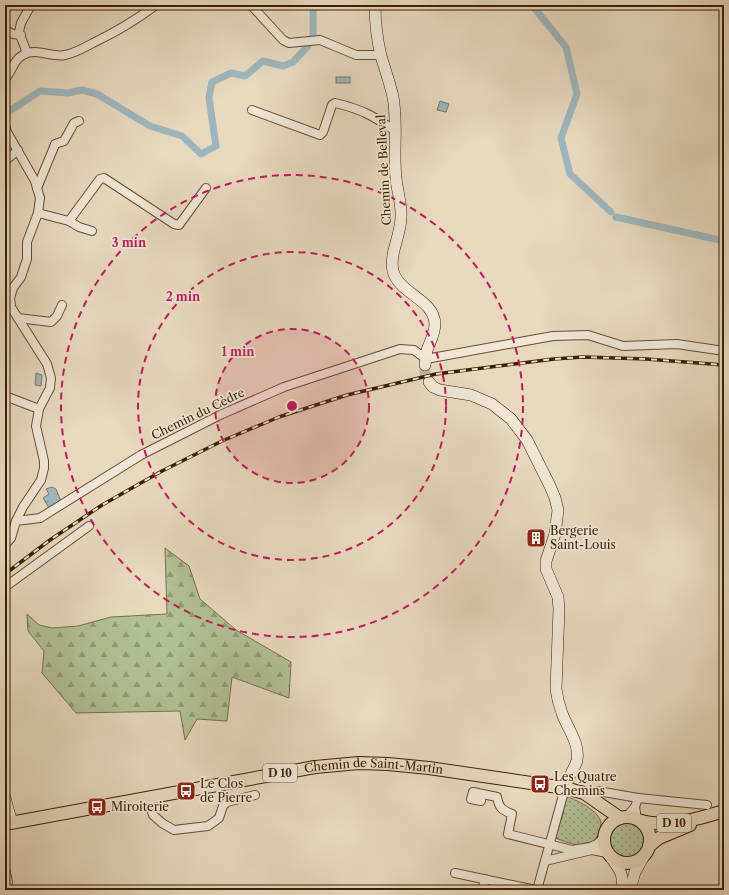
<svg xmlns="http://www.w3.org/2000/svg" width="729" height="895" font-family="'Libre Caslon Text',serif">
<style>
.grass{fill:url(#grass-dots);stroke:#76704c}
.forest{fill:url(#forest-firs);stroke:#76704c}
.water{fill:url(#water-ripples);stroke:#757a73}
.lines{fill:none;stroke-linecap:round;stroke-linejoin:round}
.canal{stroke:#9db6bd;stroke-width:7}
.secondary-tunnel{stroke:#c4b399;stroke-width:11;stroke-dasharray:11 5.5;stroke-linecap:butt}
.street-casing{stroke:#654d32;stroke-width:10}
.secondary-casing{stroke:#3a1f04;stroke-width:12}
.primary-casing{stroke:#3a1f04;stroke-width:14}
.street{stroke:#efe6d5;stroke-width:8}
.secondary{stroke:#efe6d5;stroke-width:11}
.primary{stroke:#e7d8be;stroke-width:12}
.rail-casing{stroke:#3a1f04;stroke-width:3.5}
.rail{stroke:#efe6d5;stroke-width:2;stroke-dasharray:6;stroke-linecap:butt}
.ring{fill:none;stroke:#c2185b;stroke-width:2;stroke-dasharray:7 5}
.labels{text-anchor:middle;stroke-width:3.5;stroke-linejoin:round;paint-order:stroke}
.shield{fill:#efe6d5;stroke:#705b43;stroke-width:1}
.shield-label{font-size:11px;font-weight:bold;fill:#3a1f04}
.street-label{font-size:12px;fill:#3a1f04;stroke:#efe6d5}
.poi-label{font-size:12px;fill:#3a1f04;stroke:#efe6d5;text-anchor:start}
.centre{fill:#c2185b;stroke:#efe6d5;stroke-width:2}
.ring-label{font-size:12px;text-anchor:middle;font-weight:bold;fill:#c2185b;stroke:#efe6d5;stroke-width:3.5;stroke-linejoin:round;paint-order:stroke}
</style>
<defs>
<pattern id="grass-dots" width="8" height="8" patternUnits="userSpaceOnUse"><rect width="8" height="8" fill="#b1c095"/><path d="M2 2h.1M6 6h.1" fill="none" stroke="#919b77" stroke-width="1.8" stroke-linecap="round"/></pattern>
<pattern id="forest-firs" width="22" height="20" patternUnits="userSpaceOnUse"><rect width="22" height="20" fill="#b1c095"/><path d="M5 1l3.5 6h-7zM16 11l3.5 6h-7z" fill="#919b77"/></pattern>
<pattern id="water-ripples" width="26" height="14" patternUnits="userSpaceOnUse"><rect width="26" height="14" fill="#9db6bd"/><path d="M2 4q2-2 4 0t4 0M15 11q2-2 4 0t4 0" fill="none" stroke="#819397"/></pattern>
</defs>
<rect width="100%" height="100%" fill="#e7d8be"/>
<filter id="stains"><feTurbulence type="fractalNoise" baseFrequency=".005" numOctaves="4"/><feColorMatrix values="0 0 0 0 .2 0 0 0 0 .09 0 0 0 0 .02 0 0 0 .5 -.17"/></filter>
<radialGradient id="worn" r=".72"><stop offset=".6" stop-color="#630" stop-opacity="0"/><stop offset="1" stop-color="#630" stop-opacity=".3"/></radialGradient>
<g class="grass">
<path d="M565 796C575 799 600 811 601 823 601 827 599 831 598 834 595 841 592 845 585 845 574 846 564 841 555 838L564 811H562Z"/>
<circle cx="627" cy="839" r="18"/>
</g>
<path class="forest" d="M165 548 189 566 200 599 236 630 291 662 289 698 232 677 227 721 197 719 185 740 180 711 76 713 42 673 44 651 28 631 27 614 39 625 52 628 78 626 111 617 167 614Z"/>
<g class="water">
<rect x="336" y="77" width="14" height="6"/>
<path d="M440 101 449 104 446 112 437 110Z"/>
<path d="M36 373 42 375 41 386 35 385Z"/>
<path d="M52 487 56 489 61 501 49 508 43 498 49 494 46 489Z"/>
</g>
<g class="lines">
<g class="canal">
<path d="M534 5 535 9 566 47 577 94 561 138 570 174 611 212"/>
<path d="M313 35V5"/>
<path d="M8 112 40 91 68 93 82 90 97 94 150 126 182 136 201 154 216 146 209 98 212 82 231 73 245 76 263 61 283 66 293 62 308 46"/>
<path d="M616 217 724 241"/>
</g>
<path class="secondary-tunnel" d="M425 365V376L429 382"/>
<g class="street-casing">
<g id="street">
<path d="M251 5 283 40 289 43 320 40 356 55H381"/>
<path d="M5 30 13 34 21 35"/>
<path d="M27 53 19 32 21 23 31 5"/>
<path d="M5 79C12 72 13 60 23 55 36 47 51 58 65 55 75 53 84 48 93 43 116 32 136 20 156 5"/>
<path d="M252 110 320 135 323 132 332 105 335 103C361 109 374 116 395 131"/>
<path d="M5 125 7 132 35 181 40 198 38 213 27 242V259L21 277 13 288 10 298 11 307 47 364 51 378 50 388 39 409 36 426 44 461V468L41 480 23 507 16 521"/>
<path d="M5 161 18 150"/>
<path d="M37 188 54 147 55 144 64 141 74 123 79 121"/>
<path d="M38 213 69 221 100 179 104 178 174 224 179 225 206 188"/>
<path d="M69 221 79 227 92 231"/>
<path d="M18 318 51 322 57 316 62 305"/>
<path d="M5 396 39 409"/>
<path d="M5 545 11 538 16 521 40 518 141 455 220 415 284 387 400 349 414 350 426 359 553 336 588 335 623 346 677 344 724 351"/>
<path d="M5 587 89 526"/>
<path d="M598 791 638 798 635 807"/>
<path d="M482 794 481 801 471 799 473 792 497 797C499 808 502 810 512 814L508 834 572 850 590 847 597 844 604 837"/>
<path d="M149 798 152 812 153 815 162 823 174 830 208 826 219 818 223 806 227 802 255 795"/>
<path d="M638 798 707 805"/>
<path d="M626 817 635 807 637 819"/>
<path d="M545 861 592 850 607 853"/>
<path d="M5 868 8 882 7 890"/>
<path d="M455 873 536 890"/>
<path d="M482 890 485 879"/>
<path d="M537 890 565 788"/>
</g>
</g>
<g class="secondary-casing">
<g id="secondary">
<path d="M375 5C375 22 377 39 381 56 385 70 390 83 393 97 398 124 393 151 396 178 397 191 402 204 401 217 401 235 389 254 393 271 399 294 434 299 435 324 435 333 430 342 427 350 426 355 426 360 425 365"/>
<path d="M429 382 433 387 440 390 471 395 492 404 511 419 527 440 550 486 555 498 558 510 555 534 546 561V569L558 597 559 609 556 689C557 697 559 705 562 713 567 728 580 743 577 760 576 765 573 769 571 774 568 778 567 783 565 788"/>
<path d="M5 798 12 823"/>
<path d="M612 859C620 870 624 875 622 890"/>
<path d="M630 890 635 872 645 854"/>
</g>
</g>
<g class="primary-casing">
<g id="primary">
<circle cx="627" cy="840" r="23"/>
<path d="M641 821C668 828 698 819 724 811"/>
<path id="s1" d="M5 824 315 767 359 763 388 764 429 768 565 788 584 793 620 818"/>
<path d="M649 846 659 838 690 825"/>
</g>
</g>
<use href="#street" class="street"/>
<use href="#secondary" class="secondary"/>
<use href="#primary" class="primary"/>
<g class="rail-casing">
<path id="rail" d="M5 574 50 540 102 505 162 471 222 441 279 417 347 395 436 374 554 359 583 357 646 359 724 365"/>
</g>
<use href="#rail" class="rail"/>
</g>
<circle cx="292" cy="406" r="77" fill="#c2185b" fill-opacity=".12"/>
<g class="ring">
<circle cx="292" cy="406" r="77"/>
<circle cx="292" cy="406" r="154"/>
<circle cx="292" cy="406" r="231"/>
</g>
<defs>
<g id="building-square" transform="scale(1)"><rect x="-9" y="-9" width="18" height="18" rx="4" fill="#8f2418" stroke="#efe6d5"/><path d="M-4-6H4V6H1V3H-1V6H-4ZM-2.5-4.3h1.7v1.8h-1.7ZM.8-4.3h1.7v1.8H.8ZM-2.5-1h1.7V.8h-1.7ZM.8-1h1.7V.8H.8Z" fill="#fff"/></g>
<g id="bus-square" transform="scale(1)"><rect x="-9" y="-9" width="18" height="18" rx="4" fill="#8f2418" stroke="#efe6d5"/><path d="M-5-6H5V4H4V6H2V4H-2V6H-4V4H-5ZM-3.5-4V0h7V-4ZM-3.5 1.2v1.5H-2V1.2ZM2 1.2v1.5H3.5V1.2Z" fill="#fff"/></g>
</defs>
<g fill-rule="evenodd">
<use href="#building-square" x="536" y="538"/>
<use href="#bus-square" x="540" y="784"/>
<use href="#bus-square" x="186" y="791"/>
<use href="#bus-square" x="97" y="807"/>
</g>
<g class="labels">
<g class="shield">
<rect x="263" y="764" width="34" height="18" rx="3"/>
<rect x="657" y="814" width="34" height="18" rx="3"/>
</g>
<g class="shield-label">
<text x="280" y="777">D 10</text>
<text x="674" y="827">D 10</text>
</g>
<g class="street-label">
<text transform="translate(384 170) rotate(-93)" y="4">Chemin de Belleval</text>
<text transform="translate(198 414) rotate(-26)" y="4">Chemin du Cèdre</text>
<text dy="4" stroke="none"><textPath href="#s1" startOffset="374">Chemin de Saint-Martin</textPath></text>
</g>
<g class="poi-label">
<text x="550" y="535">Bergerie<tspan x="550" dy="14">Saint-Louis</tspan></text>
<text x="554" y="781">Les Quatre<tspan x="554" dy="14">Chemins</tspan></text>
<text x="200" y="788">Le Clos<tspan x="200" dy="14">de Pierre</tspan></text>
<text x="111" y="811">Miroiterie</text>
</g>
</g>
<circle cx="292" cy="406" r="6" class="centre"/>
<g class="ring-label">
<text x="129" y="247">3 min</text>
<text x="183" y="301">2 min</text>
<text x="238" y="356">1 min</text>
</g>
<rect width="729" height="895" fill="none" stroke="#e7d8be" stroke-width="20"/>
<rect x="6" y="6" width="717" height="883" fill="none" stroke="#3a1f04" stroke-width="2"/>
<rect x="10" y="10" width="709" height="875" fill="none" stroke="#3a1f04"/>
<rect width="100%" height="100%" filter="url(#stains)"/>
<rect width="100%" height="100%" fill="url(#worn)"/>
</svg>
